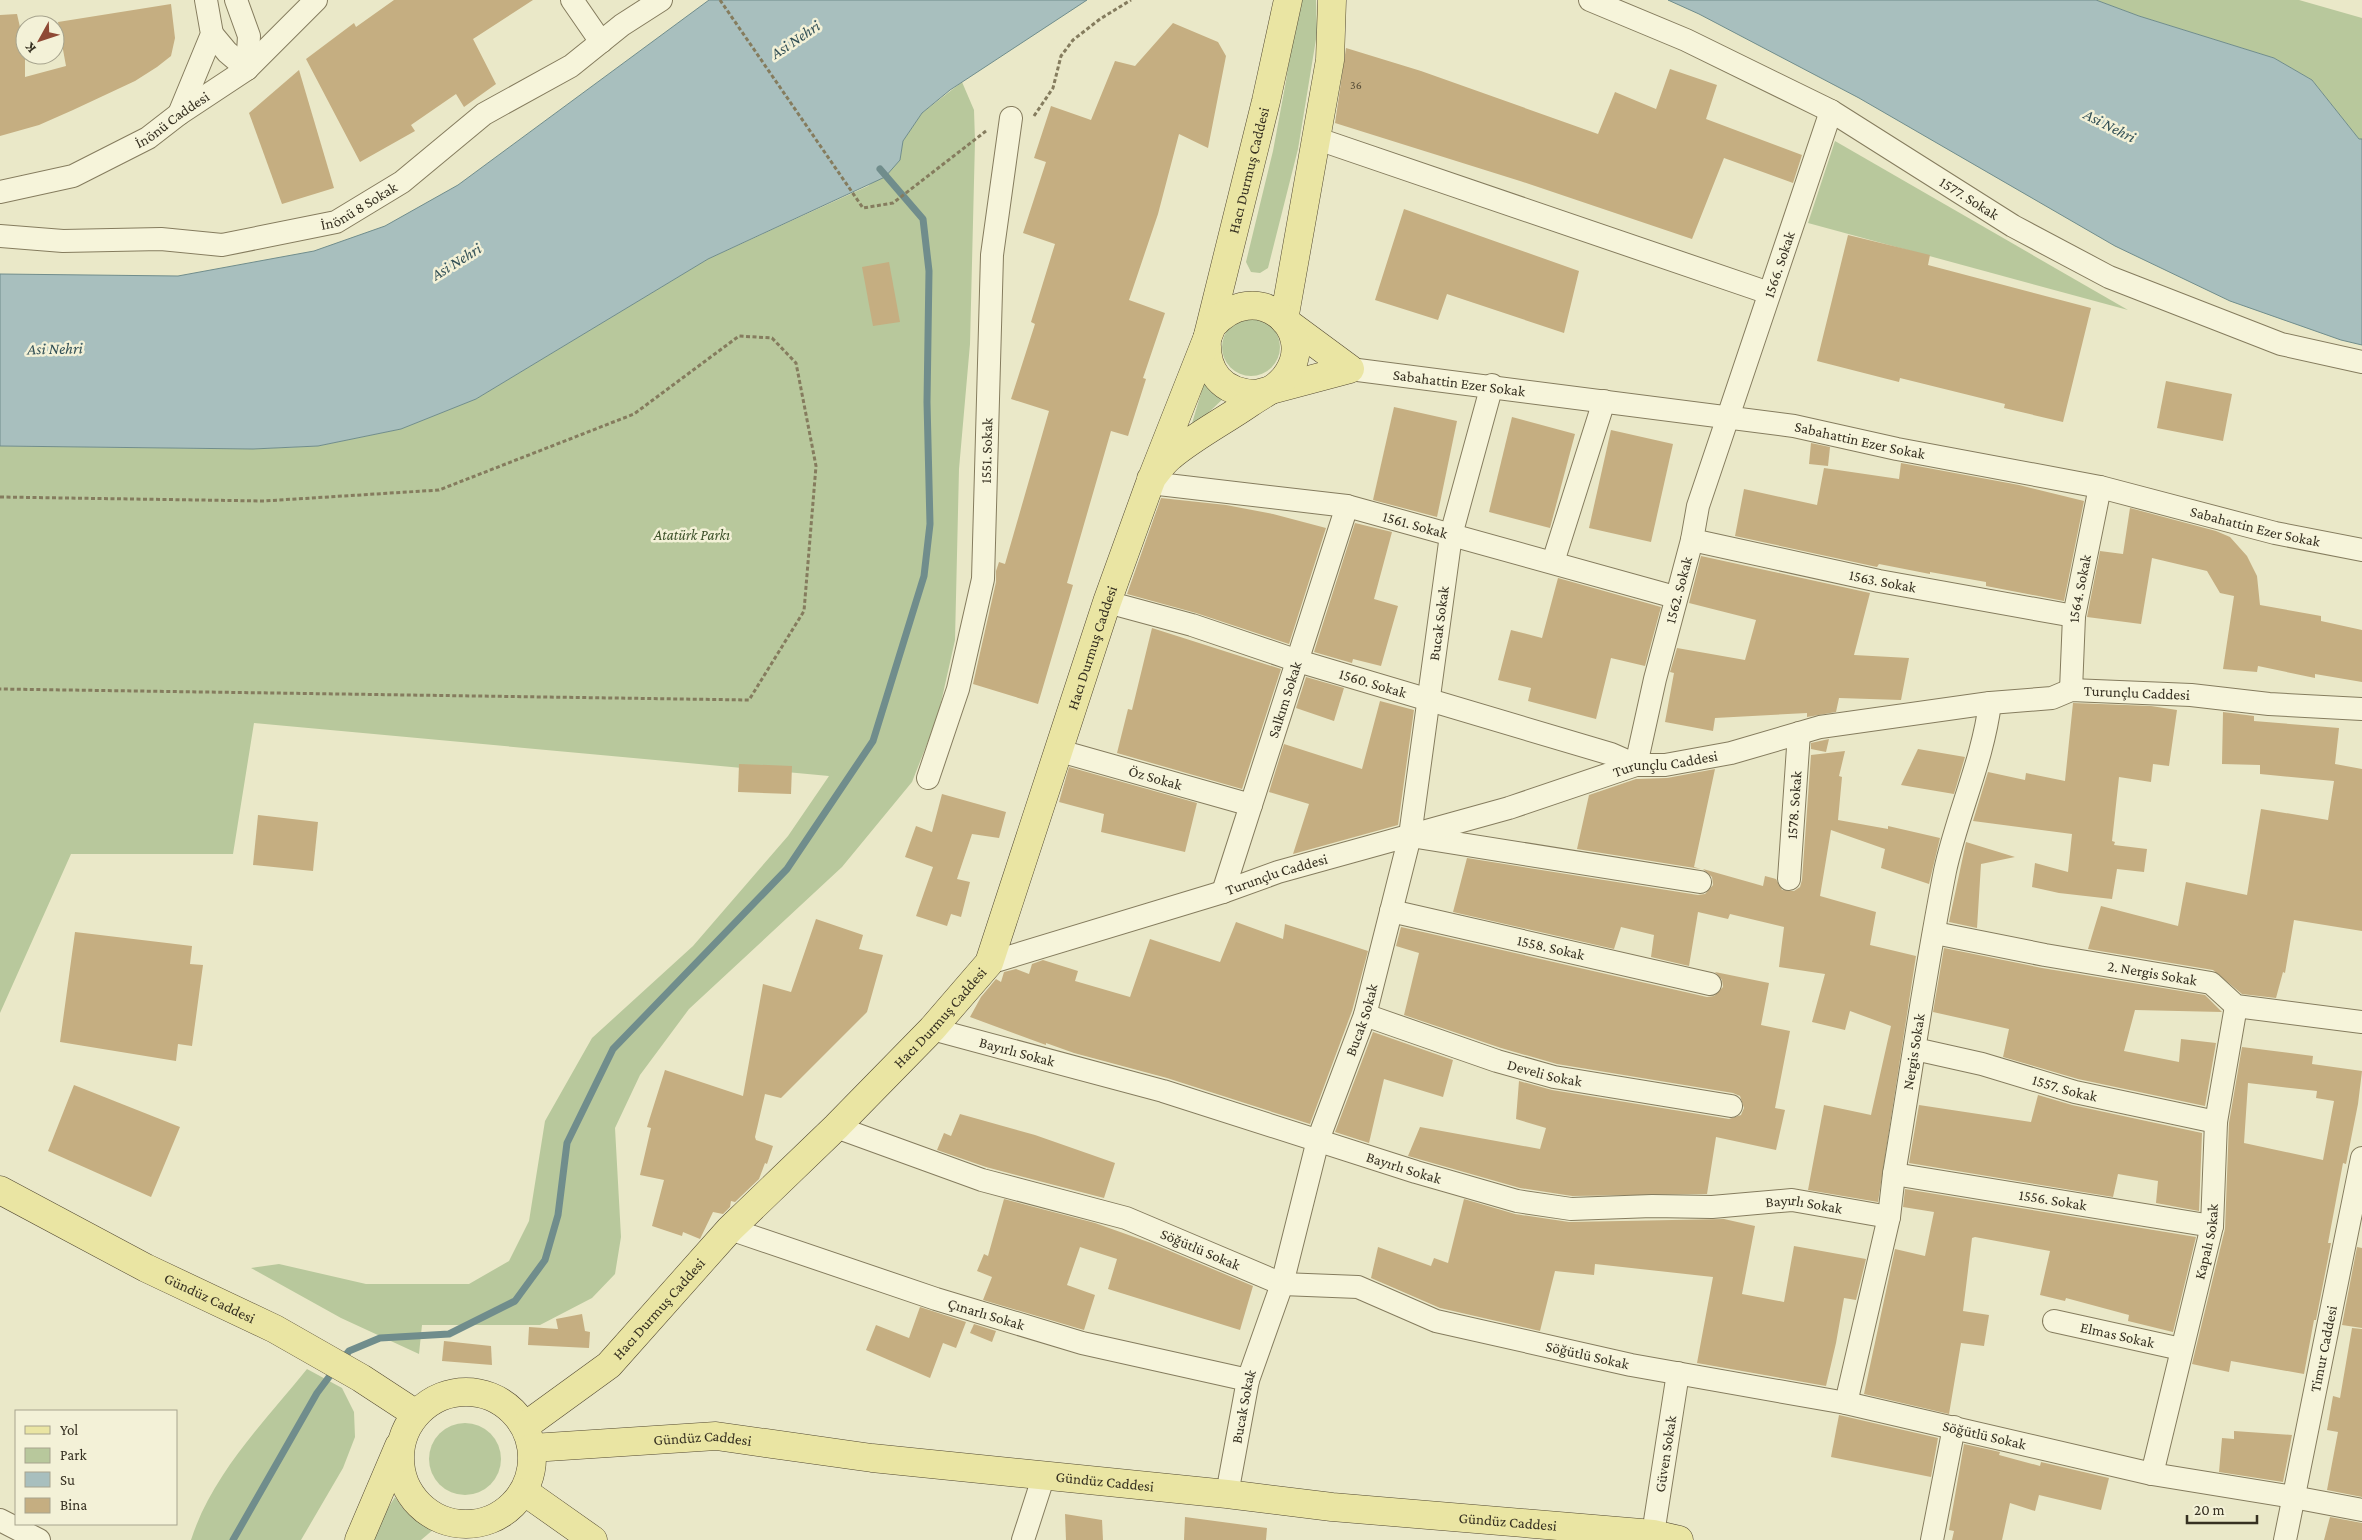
<svg xmlns="http://www.w3.org/2000/svg" width="2362" height="1540" font-family="'Crimson Pro',serif">
<style>
.green{fill:#b8c89c}
.water{fill:#a8bfbe;stroke:#708d8c}
.lines{fill:none;stroke-linecap:round;stroke-linejoin:round}
.stream{stroke:#708d8c;stroke-width:7}
.building{fill:#c5ae81;fill-rule:evenodd}
.minor-casing{stroke:#857c5e;stroke-width:24}
.major-casing{stroke:#534932;stroke-width:29}
.path{stroke:#857c5e;stroke-width:3;stroke-dasharray:4 2.5;stroke-linecap:butt}
.minor{stroke:#f6f4da;stroke-width:22}
.major{stroke:#eae5a3;stroke-width:28}
.labels{text-anchor:middle;stroke-width:5;stroke-linejoin:round;paint-order:stroke}
.number-label{font-size:12px;fill:#5a5039}
.street-label{font-size:15px;fill:#363021;stroke:#f3f1d7}
.park-label{font-size:15px;font-style:italic;fill:#3d5129;stroke:#f3f1d7}
.water-label{font-size:16px;font-style:italic;fill:#314f55;stroke:#f3f1d7}
</style>
<rect width="100%" height="100%" fill="#eae8c8"/>
<g class="green">
<path d="M1298 0H1316L1317 33 1298 149 1268 268 1260 273 1251 272 1246 262 1273 151 1286 81Z"/>
<path d="M2096 0H2299L2362 18V139H2359L2312 80 2274 58 2139 16Z"/>
<path d="M962 82 974 110 975 141 970 344 959 469 955 640 938 716 912 782 842 867 689 1009 640 1075 615 1128 621 1237 615 1274 592 1298 540 1325H422L419 1354 341 1318 251 1268 279 1264 366 1284H469L509 1261 529 1221 545 1121 592 1038 693 946 788 836 829 776 254 723 233 854H71L0 1013V446L253 449 318 446 401 429 476 399 708 259 868 186 900 160 903 141 922 113Z"/>
<path d="M1835 141 2128 310 1808 223Z"/>
<circle cx="1251" cy="347" r="29"/>
<path d="M1205 380 1226 396 1190 430Z"/>
<path d="M307 1369 342 1388 354 1412 355 1437 343 1468 301 1540H191C212 1474 265 1421 307 1369Z"/>
<circle cx="465" cy="1459" r="36"/>
<path d="M395 1497C406 1513 415 1523 434 1529L421 1540H368Z"/>
</g>
<g class="water">
<path d="M709 0H1087L950 90 922 113 903 141 900 160 885 177 708 259 476 399 401 429 318 446 253 449 0 446V274L178 276 314 251 385 226 458 185Z"/>
<path d="M1668 0H2096L2139 16 2274 58 2312 80 2359 139H2362V345L2341 340 2230 301 2115 246 1859 98 1699 14Z"/>
</g>
<g class="lines">
<g class="stream">
<path d="M342 1360 349 1351 380 1338 449 1334 515 1301 545 1260 558 1215 567 1143 613 1049 787 869 873 741 924 576 930 524 927 402 929 271 923 219 880 169"/>
<path d="M233 1540 317 1393 335 1369"/>
</g>
</g>
<g class="building">
<path d="M394 0H533L473 39 496 84 464 107 456 94 411 125 415 131 360 162 306 59 354 23 356 27Z"/>
<path d="M171 4 175 38 171 56 157 67 135 81 73 110 39 125 0 136V15L17 14 25 49V77L66 66 58 22Z"/>
<path d="M1173 23 1218 42 1226 56 1208 148 1179 134 1158 214 1129 300 1165 313 1143 378 1146 379 1128 436 1111 431 1067 583 1073 585 1038 704 973 684 996 582V571L999 562 1005 564 1049 411 1011 399 1035 324 1031 322 1055 244 1023 233 1046 162 1034 158 1051 106 1091 120 1115 61 1135 66Z"/>
<path d="M1346 48 1421 71 1598 134 1615 92 1656 109 1670 69 1717 85 1706 119 1802 155 1793 183 1724 158 1692 239 1520 181 1335 123Z"/>
<path d="M299 70 334 188 282 204 249 113Z"/>
<path d="M1404 209 1579 271 1564 333 1447 294 1438 320 1375 300Z"/>
<path d="M1848 235 1930 255 1928 265 2091 308 2063 422 2004 408 2005 404 1900 378 1899 382 1817 361Z"/>
<path d="M889 262 900 322 873 326 862 267Z"/>
<path d="M2166 381 2232 394 2223 441 2157 428Z"/>
<path d="M1394 407 1457 421 1437 517 1373 500Z"/>
<path d="M1512 417 1575 434 1550 528 1489 512Z"/>
<path d="M1611 430 1673 444 1651 542 1589 528Z"/>
<path d="M1811 443 1830 447 1828 466 1809 464Z"/>
<path d="M1901 463 2019 485 2084 501 2064 601 1986 586V582L1930 572V574L1879 564 1877 567 1735 536 1744 489 1817 505 1824 468 1899 479Z"/>
<path d="M1161 498 1226 505 1273 514 1326 528 1289 644 1196 613 1127 594Z"/>
<path d="M2130 508 2216 531 2230 537 2247 556 2257 576 2260 605 2321 616V621L2362 630V682L2315 674V678L2258 666 2257 672 2223 669 2234 596 2220 593 2207 571 2152 558 2141 624 2087 617 2100 551 2123 554Z"/>
<path d="M1355 523 1392 532 1374 599 1398 606 1381 666 1353 659 1352 663 1314 652Z"/>
<path d="M1701 556 1870 593 1854 655 1909 658 1901 700 1839 698 1836 712 1807 717V713L1715 718 1713 731 1665 722 1674 673 1670 672 1677 648 1745 660 1756 620 1689 603Z"/>
<path d="M1558 578 1661 607 1645 666 1611 658 1596 719 1528 701 1531 688 1498 680 1511 630 1542 638Z"/>
<path d="M1152 628 1281 669 1242 789 1117 753 1128 709 1132 710Z"/>
<path d="M1306 677 1344 688 1334 721 1296 708Z"/>
<path d="M1380 701 1414 710 1398 825 1293 854 1309 804 1269 792 1284 744 1362 769Z"/>
<path d="M2073 703 2151 706 2177 710 2169 766 2153 764 2151 782 2119 777 2112 841 2115 842 2114 845 2147 849 2144 872 2117 869 2112 899 2059 893 2032 887 2035 863 2068 872 2072 834 1973 821 1988 772 2025 780 2026 773 2065 781Z"/>
<path d="M2223 712 2254 716V721L2339 728 2335 764 2362 769V931L2294 920 2285 973 2283 972 2276 998 2242 994 2213 970 2088 949 2101 906 2178 926 2186 882 2247 895 2261 809 2328 820 2334 781 2260 774V765L2222 764Z"/>
<path d="M1829 739 1826 752 1811 749V743Z"/>
<path d="M1918 749 1965 757 1954 794 1901 785Z"/>
<path d="M1845 751 1839 776 1842 777 1838 820 1888 829V826L1940 838 1929 884 1881 868 1885 849 1831 830 1820 896 1876 912 1870 945 1916 956 1878 1202 1808 1190 1824 1105 1871 1115 1891 1026 1850 1011 1845 1030 1812 1022 1825 974 1779 967 1784 927 1730 914 1728 919 1698 912 1689 966 1651 957 1654 935 1621 927 1614 949 1453 912 1467 858 1698 895 1705 894 1713 885 1712 877 1703 869 1763 886 1765 876 1776 879 1782 890 1794 891 1800 887 1802 880 1811 755Z"/>
<path d="M739 764 792 766 791 794 738 792Z"/>
<path d="M1069 767 1197 803 1185 852 1101 832 1104 814 1059 802Z"/>
<path d="M1715 769 1694 867 1701 869 1577 849 1589 795 1636 779 1667 778Z"/>
<path d="M942 794 1006 812 999 838 972 834 957 879 970 882 961 917 951 914 947 926 916 916 933 867 905 857 916 826 932 832Z"/>
<path d="M258 815 318 822 313 871 253 865Z"/>
<path d="M1966 842 2015 857 1981 864 1977 928 1949 922Z"/>
<path d="M816 919 863 935 859 949 883 955 867 1012 781 1098 765 1094 755 1137 756 1140 773 1146 767 1164 765 1163 759 1179 735 1202 731 1201 730 1207 723 1214 713 1212 700 1239 683 1232 682 1236 652 1226 664 1180 640 1175 651 1128 647 1127 665 1070 743 1096 763 984 791 992Z"/>
<path d="M1236 922 1283 939 1285 924 1368 951 1352 1011 1310 1124 1167 1078 1074 1053 1046 1043V1045L970 1017 981 997 996 979 1001 982 1004 972 1016 969 1029 974 1032 964 1043 960 1078 971 1075 981 1130 997 1150 939 1220 962Z"/>
<path d="M1401 927 1707 997 1714 996 1723 987 1722 980 1715 972 1769 983 1761 1025 1790 1031 1775 1108 1785 1110 1776 1150 1716 1137 1707 1194 1572 1196 1520 1188 1408 1156 1420 1127 1540 1149 1546 1128 1516 1119 1519 1081 1552 1090 1729 1119 1741 1115 1744 1108 1740 1096 1733 1093 1557 1064 1501 1048 1404 1015 1419 953 1396 946Z"/>
<path d="M75 932 192 946 190 964 203 965 192 1046 178 1044 176 1061 60 1042Z"/>
<path d="M1944 948 2042 968 2205 995 2222 1012 2135 1010 2124 1051 2179 1062 2181 1039 2216 1043 2205 1106 2078 1079 2003 1057 2009 1029 1933 1012Z"/>
<path d="M1373 1032 1453 1060 1443 1097 1384 1079 1369 1143 1335 1132Z"/>
<path d="M2242 1047 2313 1056 2312 1064 2362 1071 2358 1104 2346 1164 2343 1163 2328 1243H2331L2316 1320H2314L2304 1374 2231 1361 2229 1372 2192 1364 2225 1229 2229 1123ZM2248 1083 2317 1091 2316 1098 2334 1101 2323 1160 2244 1143Z"/>
<path d="M74 1085 180 1127 151 1197 48 1151Z"/>
<path d="M2038 1095 2072 1105 2202 1133 2199 1211 2156 1203 2158 1181 2118 1174 2113 1197 1909 1163 1919 1105 2031 1122Z"/>
<path d="M960 1114 1035 1135 1115 1163 1104 1198 986 1167 937 1150 944 1133 951 1136Z"/>
<path d="M1905 1189 2196 1237 2173 1332 2128 1321 2129 1315 2066 1298 2065 1301 2040 1295 2050 1251 1975 1237 1972 1238 1963 1311 1989 1315 1984 1346 1961 1343 1949 1414 1864 1394 1895 1249 1925 1256 1934 1212 1903 1207Z"/>
<path d="M1004 1199 1095 1223 1151 1243 1253 1286 1240 1330 1108 1289 1117 1259 1080 1247 1067 1285 1095 1295 1084 1330 983 1300 992 1277 977 1271 984 1254 988 1256Z"/>
<path d="M1464 1199 1515 1214 1569 1222 1724 1219 1755 1226 1742 1294 1784 1302 1794 1246 1866 1259 1856 1300 1844 1298 1836 1343 1826 1386 1697 1363 1713 1277 1595 1264 1594 1275 1555 1271 1540 1331 1440 1308 1371 1278 1378 1247 1431 1266 1434 1258 1448 1263Z"/>
<path d="M2357 1247 2362 1248V1328L2342 1325Z"/>
<path d="M920 1307 966 1322 956 1348 943 1343 930 1378 866 1350 876 1325 909 1338Z"/>
<path d="M582 1314 585 1331 590 1332 589 1348 528 1345 529 1327 558 1329 556 1319Z"/>
<path d="M974 1324 996 1331 992 1342 970 1333Z"/>
<path d="M2352 1328 2362 1329V1497L2327 1490 2338 1432 2327 1430 2333 1396 2340 1398Z"/>
<path d="M444 1341 491 1346 492 1365 442 1361Z"/>
<path d="M1839 1415 1938 1438 1931 1477 1831 1457Z"/>
<path d="M2234 1431 2292 1435 2283 1482 2219 1472 2222 1438 2234 1439Z"/>
<path d="M1964 1444 2000 1452 1999 1455 2040 1466 2041 1462 2109 1478 2101 1510 2039 1495 2035 1511 2010 1503 2002 1540H1952L1954 1531 1949 1530Z"/>
<path d="M1065 1514 1102 1520 1103 1540H1066Z"/>
<path d="M1185 1517 1267 1528 1266 1540H1184Z"/>
<path d="M2330 1517 2362 1523V1540H2324Z"/>
</g>
<g class="lines">
<g class="minor-casing">
<g id="minor">
<path d="M236 0 249 36 247 69"/>
<path d="M572 0 601 42"/>
<path id="s1" d="M1590 0 1686 40 1831 111 2013 226 2109 277 2281 344 2362 362"/>
<path d="M212 34 227 52 247 69"/>
<path d="M179 114 212 34 206 0"/>
<path d="M1315 138 1769 293"/>
<path id="s2" d="M0 192 73 176 148 138 179 114 247 69 316 0"/>
<path id="s3" d="M0 236 63 241 161 239 222 245 336 222 402 182 484 114 571 66 622 25 661 0"/>
<path id="s4" d="M1350 369 1794 426 1897 449 2100 487 2275 533 2362 550"/>
<path id="s5" d="M1150 483 1347 506 1675 597"/>
<path id="s6" d="M1692 540 1879 581 2074 616"/>
<path d="M1553 562 1604 401"/>
<path id="s7" d="M1107 602 1192 625 1298 661 1611 754 1636 765 1655 679 1692 540 1698 506 1831 111"/>
<path id="s8" d="M2071 690 2074 616 2100 487"/>
<path id="s9" d="M1060 751 1251 805"/>
<path id="s10" d="M928 778 958 689 983 579 992 255 1011 118"/>
<path d="M1417 837 1700 882"/>
<path id="s11" d="M1789 879 1799 733"/>
<path id="s12" d="M1223 892 1347 506"/>
<path id="s13" d="M1391 911 1710 984"/>
<path id="s14" d="M1935 933 2045 955 2211 983 2236 1006 2362 1022"/>
<path id="s15" d="M989 963 1223 892 1278 872 1509 808 1636 765H1665L1731 753 1820 727 1990 703 2052 698 2071 690 2191 695 2269 704 2362 709"/>
<path id="s16" d="M1365 1015 1497 1061 1554 1077 1731 1106"/>
<path id="s17" d="M932 1029 1163 1091 1416 1172 1517 1201 1571 1209 1652 1206 1712 1207 1792 1200 1889 1217"/>
<path id="s18" d="M1915 1049 1982 1064 2075 1092 2216 1122"/>
<path id="s19" d="M836 1127 982 1180 1126 1218 1282 1284 1358 1287 1436 1321 1631 1365 1846 1403 2152 1474 2293 1497 2362 1510"/>
<path id="s20" d="M1894 1174 2212 1226"/>
<path id="s21" d="M730 1229 936 1299 1082 1343 1248 1380"/>
<path id="s22" d="M2054 1321 2181 1349"/>
<path id="s23" d="M1846 1403 1889 1217 1894 1174C1911 1073 1925 972 1945 871 1957 815 1983 760 1990 703"/>
<path id="s24" d="M2152 1474 2212 1226 2216 1122 2236 1006"/>
<path id="s25" d="M1227 1494 1248 1380 1282 1284 1318 1140 1365 1015 1410 836 1451 535 1492 385"/>
<path d="M0 1520 39 1540"/>
<path id="s26" d="M1653 1534 1678 1373"/>
<path d="M1023 1540 1044 1475"/>
<path d="M1932 1540 1954 1427"/>
<path id="s27" d="M2285 1540 2362 1158"/>
</g>
</g>
<g class="major-casing">
<g id="major">
<path d="M1284 320 1330 60 1332 0"/>
<path id="s28" d="M1285 321 1350 369 1256 394C1222 393 1205 372 1207 339L1266 101 1288 0"/>
<path id="s29" d="M0 1190 146 1268 275 1329 361 1378 416 1414"/>
<circle cx="466" cy="1458" r="66"/>
<path id="s30" d="M525 1426 609 1365 730 1229 836 1127 932 1029 989 963 1107 602 1150 483 1212 326C1256 276 1317 328 1288 373 1280 387 1263 394 1250 403 1224 421 1195 436 1171 456 1163 462 1157 472 1151 479"/>
<path id="s31" d="M532 1448 716 1436 872 1458 1227 1494 1332 1507 1653 1534 1679 1540"/>
<path d="M525 1492 593 1540"/>
<path d="M359 1540 399 1446"/>
</g>
</g>
<g class="path">
<path d="M720 0 863 208 893 203 986 131"/>
<path d="M1034 116 1053 88 1061 56 1073 40 1100 19 1131 0"/>
<path d="M0 497 264 501 439 490 634 414 739 336 772 338 796 363 816 466 804 611 749 700 0 689"/>
</g>
<use href="#minor" class="minor"/>
<use href="#major" class="major"/>
</g>
<g class="labels">
<g class="number-label">
<text x="1356" y="89">36</text>
</g>
<g class="street-label">
<text dy="5" stroke="none"><textPath href="#s2" startOffset="189">İnönü Caddesi</textPath></text>
<text dy="5" stroke="none"><textPath href="#s28" startOffset="436">Hacı Durmuş Caddesi</textPath></text>
<text dy="5" stroke="none"><textPath href="#s1" startOffset="429">1577. Sokak</textPath></text>
<text dy="5" stroke="none"><textPath href="#s3" startOffset="366">İnönü 8 Sokak</textPath></text>
<text dy="5" stroke="none"><textPath href="#s7" startOffset="1075">1566. Sokak</textPath></text>
<text dy="5" stroke="none"><textPath href="#s4" startOffset="110">Sabahattin Ezer Sokak</textPath></text>
<text dy="5" stroke="none"><textPath href="#s4" startOffset="515">Sabahattin Ezer Sokak</textPath></text>
<text dy="5" stroke="none"><textPath href="#s10" startOffset="335">1551. Sokak</textPath></text>
<text dy="5" stroke="none"><textPath href="#s5" startOffset="269">1561. Sokak</textPath></text>
<text dy="5" stroke="none"><textPath href="#s4" startOffset="920">Sabahattin Ezer Sokak</textPath></text>
<text dy="5" stroke="none"><textPath href="#s6" startOffset="195">1563. Sokak</textPath></text>
<text dy="5" stroke="none"><textPath href="#s8" startOffset="102">1564. Sokak</textPath></text>
<text dy="5" stroke="none"><textPath href="#s7" startOffset="734">1562. Sokak</textPath></text>
<text dy="5" stroke="none"><textPath href="#s25" startOffset="899">Bucak Sokak</textPath></text>
<text dy="5" stroke="none"><textPath href="#s30" startOffset="989">Hacı Durmuş Caddesi</textPath></text>
<text dy="5" stroke="none"><textPath href="#s7" startOffset="278">1560. Sokak</textPath></text>
<text dy="5" stroke="none"><textPath href="#s15" startOffset="1186">Turunçlu Caddesi</textPath></text>
<text dy="5" stroke="none"><textPath href="#s12" startOffset="202">Salkım Sokak</textPath></text>
<text dy="5" stroke="none"><textPath href="#s15" startOffset="706">Turunçlu Caddesi</textPath></text>
<text dy="5" stroke="none"><textPath href="#s9" startOffset="99">Öz Sokak</textPath></text>
<text dy="5" stroke="none"><textPath href="#s11" startOffset="74">1578. Sokak</textPath></text>
<text dy="5" stroke="none"><textPath href="#s15" startOffset="301">Turunçlu Caddesi</textPath></text>
<text dy="5" stroke="none"><textPath href="#s13" startOffset="164">1558. Sokak</textPath></text>
<text dy="5" stroke="none"><textPath href="#s14" startOffset="221">2. Nergis Sokak</textPath></text>
<text dy="5" stroke="none"><textPath href="#s30" startOffset="584">Hacı Durmuş Caddesi</textPath></text>
<text dy="5" stroke="none"><textPath href="#s25" startOffset="494">Bucak Sokak</textPath></text>
<text dy="5" stroke="none"><textPath href="#s17" startOffset="88">Bayırlı Sokak</textPath></text>
<text dy="5" stroke="none"><textPath href="#s23" startOffset="358">Nergis Sokak</textPath></text>
<text dy="5" stroke="none"><textPath href="#s16" startOffset="189">Develi Sokak</textPath></text>
<text dy="5" stroke="none"><textPath href="#s18" startOffset="155">1557. Sokak</textPath></text>
<text dy="5" stroke="none"><textPath href="#s17" startOffset="492">Bayırlı Sokak</textPath></text>
<text dy="5" stroke="none"><textPath href="#s20" startOffset="161">1556. Sokak</textPath></text>
<text dy="5" stroke="none"><textPath href="#s17" startOffset="898">Bayırlı Sokak</textPath></text>
<text dy="5" stroke="none"><textPath href="#s24" startOffset="239">Kapalı Sokak</textPath></text>
<text dy="5" stroke="none"><textPath href="#s19" startOffset="385">Söğütlü Sokak</textPath></text>
<text dy="5" stroke="none"><textPath href="#s29" startOffset="236">Gündüz Caddesi</textPath></text>
<text dy="5" stroke="none"><textPath href="#s30" startOffset="179">Hacı Durmuş Caddesi</textPath></text>
<text dy="5" stroke="none"><textPath href="#s21" startOffset="270">Çınarlı Sokak</textPath></text>
<text dy="5" stroke="none"><textPath href="#s22" startOffset="65">Elmas Sokak</textPath></text>
<text dy="5" stroke="none"><textPath href="#s27" startOffset="195">Timur Caddesi</textPath></text>
<text dy="5" stroke="none"><textPath href="#s19" startOffset="790">Söğütlü Sokak</textPath></text>
<text dy="5" stroke="none"><textPath href="#s25" startOffset="89">Bucak Sokak</textPath></text>
<text dy="5" stroke="none"><textPath href="#s19" startOffset="1195">Söğütlü Sokak</textPath></text>
<text dy="5" stroke="none"><textPath href="#s31" startOffset="171">Gündüz Caddesi</textPath></text>
<text dy="5" stroke="none"><textPath href="#s26" startOffset="81">Güven Sokak</textPath></text>
<text dy="5" stroke="none"><textPath href="#s31" startOffset="576">Gündüz Caddesi</textPath></text>
<text dy="5" stroke="none"><textPath href="#s31" startOffset="981">Gündüz Caddesi</textPath></text>
</g>
<g class="park-label">
<text x="692" y="540">Atatürk Parkı</text>
</g>
<g class="water-label">
<text transform="translate(795 39) rotate(-34)" y="6">Asi Nehri</text>
<text transform="translate(2110 125) rotate(27)" y="6">Asi Nehri</text>
<text transform="translate(456 261) rotate(-32)" y="6">Asi Nehri</text>
<text transform="translate(55 348) rotate(-1)" y="6">Asi Nehri</text>
</g>
</g>
<rect x="15" y="1410" width="162" height="115" fill="#f3f1d7" stroke="#a7a48e"/>
<rect x="25" y="1426" width="25" height="8" fill="#eae5a3" stroke="#a7a48e"/>
<text x="60" y="1435" font-size="15" fill="#363021">Yol</text>
<rect x="25" y="1448" width="25" height="15" fill="#b8c89c" stroke="#a7a48e"/>
<text x="60" y="1460" font-size="15" fill="#363021">Park</text>
<rect x="25" y="1472" width="25" height="15" fill="#a8bfbe" stroke="#a7a48e"/>
<text x="60" y="1485" font-size="15" fill="#363021">Su</text>
<rect x="25" y="1498" width="25" height="15" fill="#c5ae81" stroke="#a7a48e"/>
<text x="60" y="1510" font-size="15" fill="#363021">Bina</text>
<g transform="translate(40 40) rotate(230)"><circle r="24" fill="#f3f1d7" stroke="#a7a48e"/>
<path d="M0-4L9 19L0 12L-9 19Z" fill="#8e4934"/>
<text y="-8" font-size="14" font-weight="bold" text-anchor="middle" fill="#363021">K</text>
</g>
<path d="M2187 1515v8h70v-8" fill="none" stroke="#363021" stroke-width="2.5"/>
<text x="2194" y="1515" font-size="15" fill="#363021" stroke="#f3f1d7" stroke-width="4" paint-order="stroke">20 m</text>
</svg>
